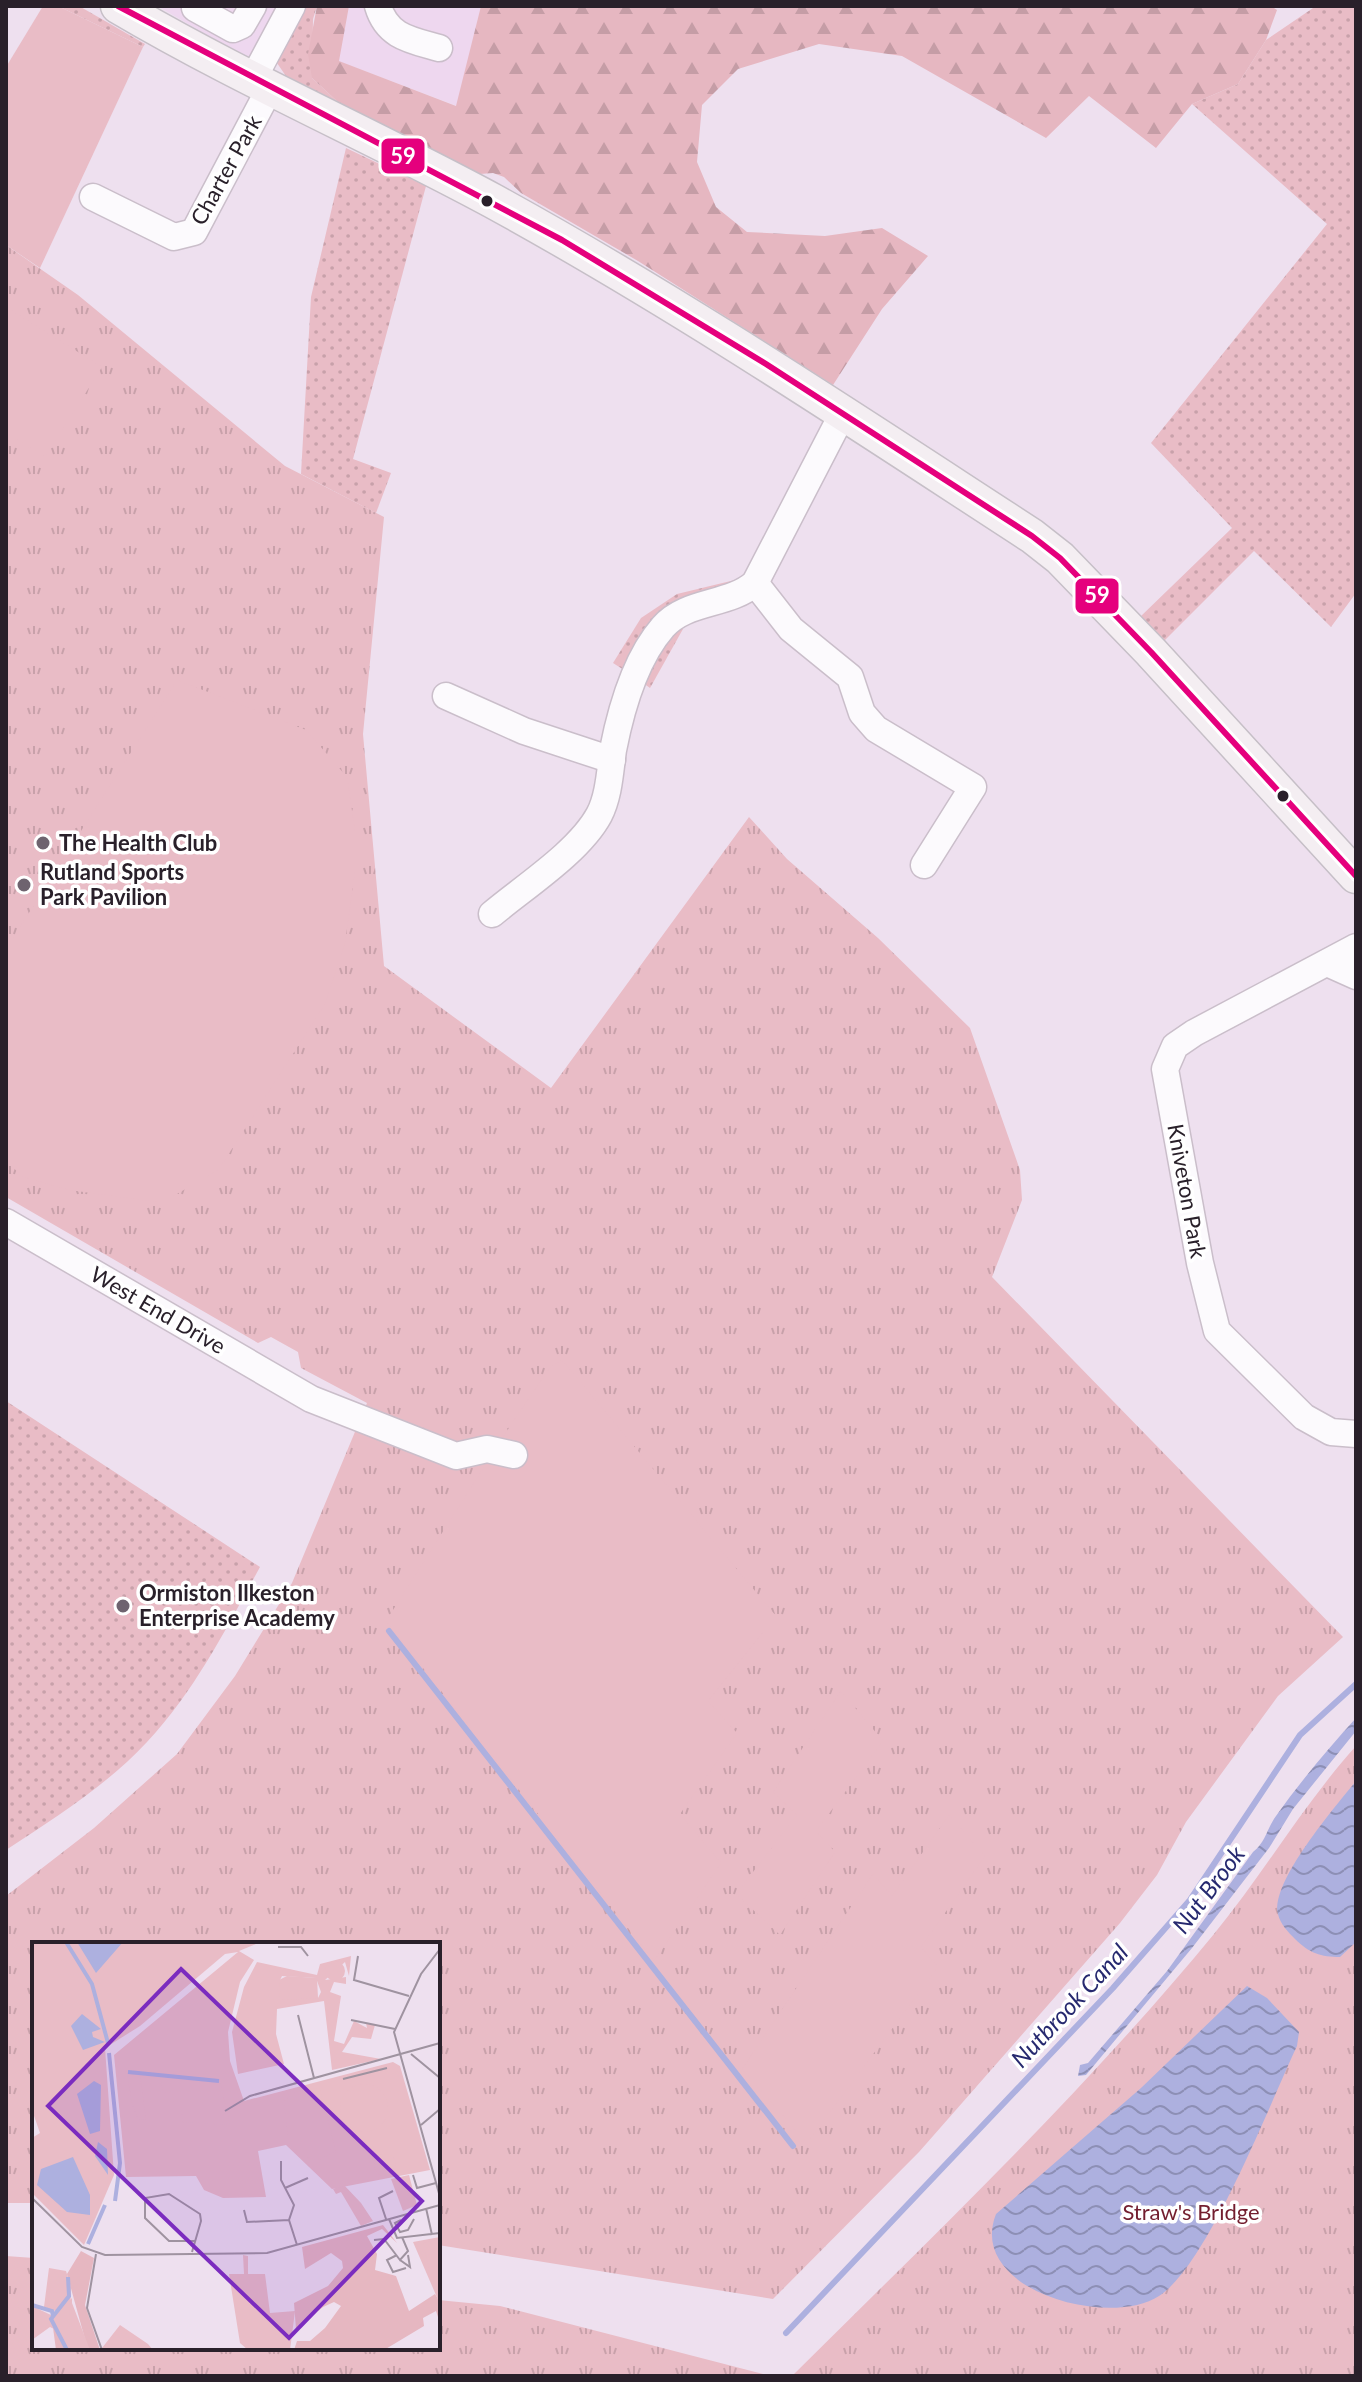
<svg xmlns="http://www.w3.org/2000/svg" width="1362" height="2382" font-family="Lato,sans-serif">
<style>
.built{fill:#eed7ef}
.grass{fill:url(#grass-dots)}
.forest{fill:url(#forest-firs)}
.park{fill:url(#park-tufts)}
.garden{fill:#e9bcc6}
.water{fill:url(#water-waves)}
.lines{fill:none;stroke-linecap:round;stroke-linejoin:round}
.stream{stroke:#adb0df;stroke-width:6}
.minor-casing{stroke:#cabeca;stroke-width:29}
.major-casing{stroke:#c6bfc7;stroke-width:37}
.minor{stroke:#fcfafd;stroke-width:26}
.major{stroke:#f4eef2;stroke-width:34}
.bus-1-casing{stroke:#fff;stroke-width:12}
.bus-1{stroke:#e5007d;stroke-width:6}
.bus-dot{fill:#29202a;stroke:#fff;stroke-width:3}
.poi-dot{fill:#6e636f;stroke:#fff;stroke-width:3}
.labels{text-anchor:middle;stroke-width:7;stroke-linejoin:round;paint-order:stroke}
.street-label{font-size:22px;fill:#29202a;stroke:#fff}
.poi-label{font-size:22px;font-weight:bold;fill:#29202a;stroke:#fff;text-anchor:start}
.park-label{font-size:22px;fill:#731e2f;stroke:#fff}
.water-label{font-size:24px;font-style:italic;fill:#26296f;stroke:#fff}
.inset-river{fill:none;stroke:#adb0df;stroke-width:4}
.inset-road{fill:none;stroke:#9f93a0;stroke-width:2}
.view{fill:#7b2cbf;fill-opacity:0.15;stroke:#7b2cbf;stroke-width:4}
.inset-edge{fill:none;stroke:#29202a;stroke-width:4}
.line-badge{stroke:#fff;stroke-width:3}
.badge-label{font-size:22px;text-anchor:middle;font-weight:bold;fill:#fff}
</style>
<defs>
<pattern id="grass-dots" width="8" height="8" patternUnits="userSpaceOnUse" patternTransform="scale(2)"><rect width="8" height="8" fill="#e9bcc6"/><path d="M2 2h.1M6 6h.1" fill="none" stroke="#c8a1aa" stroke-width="1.8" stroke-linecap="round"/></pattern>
<pattern id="forest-firs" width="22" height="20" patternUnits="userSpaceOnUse" patternTransform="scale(2)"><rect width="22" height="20" fill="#e6b7c1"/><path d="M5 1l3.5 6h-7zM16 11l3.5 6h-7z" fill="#c59da6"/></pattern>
<pattern id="park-tufts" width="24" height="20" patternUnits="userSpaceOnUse" patternTransform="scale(2)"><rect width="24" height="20" fill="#e9bcc6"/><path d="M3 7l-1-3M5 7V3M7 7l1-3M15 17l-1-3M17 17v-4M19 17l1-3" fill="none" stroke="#c8a1aa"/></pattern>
<pattern id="water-waves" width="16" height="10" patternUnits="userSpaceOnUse" patternTransform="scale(2)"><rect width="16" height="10" fill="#adb0df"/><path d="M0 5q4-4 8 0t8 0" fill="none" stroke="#8d8fb5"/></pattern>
</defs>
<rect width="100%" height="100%" fill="#eee0ef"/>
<g class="built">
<path d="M158 6H304L262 68Z"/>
<path d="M349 6H481L457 106 338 61Z"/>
</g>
<g class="grass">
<path d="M58 6H79L145 44 143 47Z"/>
<path d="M304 6H317L313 19 312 78 339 103 290 82 277 63Z"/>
<path d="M1316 6H1356V593L1331 627 1254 551 1163 642 1140 617 1232 528 1151 443 1327 224 1192 104 1238 84 1266 40Z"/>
<path d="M346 148 426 186 353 459 391 473 376 513 301 474 311 297Z"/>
<path d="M739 579 624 670 613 663 641 618 677 594Z"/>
<path d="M678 627 683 629 650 688 643 683 656 656Z"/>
<path d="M6 1401 260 1567C227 1627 195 1691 147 1742 107 1785 55 1818 6 1850Z"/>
</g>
<path class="forest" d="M317 6H349L339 61 456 106 481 6H1271L1277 10 1266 40 1238 84 1192 104 1156 148 1089 96 1046 138 902 56 819 44 738 69 702 105 697 162 716 207 747 232 825 236 882 228 928 256 882 309 833 385 638 261 521 193 504 177 493 173 480 174 444 158 339 103 312 78 308 54Z"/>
<g class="park">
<path d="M6 245 78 295 285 466 384 517 363 734 384 966 551 1088 749 817 787 859 878 938 970 1028 1020 1170 1022 1200 992 1277 1343 1637 1278 1696 1186 1822 1157 1875 1120 1923 919 2152 773 2299 438 2245V1944H34V2203H6V1896L94 1828 177 1754 235 1676 292 1583 367 1403 301 1368 298 1352 271 1337 258 1343 6 1197Z"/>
<path d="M1356 1746V2376H792C937 2232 1084 2092 1214 1934 1264 1873 1303 1805 1356 1746Z"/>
<path d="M6 2256 34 2258V2348H438V2300L500 2306 771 2376H6Z"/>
</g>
<g class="garden">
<path d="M43 6H58L143 47 40 268 6 245V67Z"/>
<path d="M6 307 102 367 45 457 6 433Z"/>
<path d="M177 680 306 730 347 777 355 831V872L345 943 325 1004 219 1169 172 1197 157 1202 69 1190 24 1177 6 1162V949Z"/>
<path d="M562 1360 776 1616 708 1701 737 1733 680 1814 721 1863 654 1961 386 1621 512 1423 551 1366Z"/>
<path d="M841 1691 883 1741 816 1831 835 1852 780 1935 736 1894 797 1815 773 1792Z"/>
<path d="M949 1815 985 1856 921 1947 938 1967 807 2143 742 2069 873 1874 892 1896Z"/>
</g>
<g class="water">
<path d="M1356 1718V1731L1293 1809 1269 1848 1192 1948 1086 2075 1078 2076 1080 2065 1088 2063 1167 1971 1253 1852C1266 1842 1266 1830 1276 1816 1300 1782 1328 1749 1356 1718Z"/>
<path d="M1356 1781V1942L1340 1957C1321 1957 1309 1953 1295 1939 1289 1933 1280 1924 1278 1914 1270 1882 1336 1806 1356 1781Z"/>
<path d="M1247 1986 1267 1998 1299 2032 1297 2046C1270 2103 1208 2265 1159 2296 1109 2329 966 2290 996 2214L1141 2088Z"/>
</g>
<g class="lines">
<g class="stream">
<path d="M389 1631 793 2146"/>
<path d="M786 2333 1113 1988 1190 1900 1300 1735 1356 1684"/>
</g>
<g class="minor-casing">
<g id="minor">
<path d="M378 6C387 37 411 40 439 48"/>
<path d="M195 8 233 29 242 25 253 6"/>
<path d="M253 79 292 6"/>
<path d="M93 197 174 237 194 232 270 88"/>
<path d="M755 583 791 629 850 677 862 713 876 729 973 787 924 865"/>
<path d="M446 696 524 731 612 760"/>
<path d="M492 914C524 887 579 852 599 815 609 796 610 771 613 750 621 709 635 659 663 627 686 600 729 606 755 583L843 413"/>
<path d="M1356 947 1194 1033 1175 1046 1165 1069 1200 1263 1217 1331 1304 1417 1331 1432 1356 1434"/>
<path d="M1327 963 1356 976"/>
<path d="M6 1222 311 1399 456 1456 487 1449 514 1455"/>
</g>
</g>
<g class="major-casing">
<path id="major" d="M118 6C240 78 369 134 493 201 679 303 855 421 1032 536L1060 558 1151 652 1356 876"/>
</g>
<use href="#minor" class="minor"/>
<use href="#major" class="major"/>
<g class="bus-1-casing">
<path id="bus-1" d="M118 6 562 240 766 364 1032 536 1060 558 1151 652 1356 876"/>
</g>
<use href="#bus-1" class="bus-1"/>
</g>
<g class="bus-dot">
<circle cx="487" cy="201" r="7"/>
<circle cx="1283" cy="796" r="7"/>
</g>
<g class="poi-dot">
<circle cx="43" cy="843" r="8"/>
<circle cx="24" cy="885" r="8"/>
<circle cx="123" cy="1606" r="8"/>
</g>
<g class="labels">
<g class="street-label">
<text transform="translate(226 170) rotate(-61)" y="8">Charter Park</text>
<text transform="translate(1187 1191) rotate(80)" y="8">Kniveton Park</text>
<text transform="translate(158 1310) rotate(30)" y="8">West End Drive</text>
</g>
<g class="poi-label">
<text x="59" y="851">The Health Club</text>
<text x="40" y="880">Rutland Sports<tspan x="40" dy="25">Park Pavilion</tspan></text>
<text x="139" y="1601">Ormiston Ilkeston<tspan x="139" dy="25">Enterprise Academy</tspan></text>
</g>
<g class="park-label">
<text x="1191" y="2220">Straw's Bridge</text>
</g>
<g class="water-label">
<text transform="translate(1209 1890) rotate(-53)" y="8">Nut Brook</text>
<text transform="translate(1070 2006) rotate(-47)" y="8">Nutbrook Canal</text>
</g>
</g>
<g transform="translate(32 1942)">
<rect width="408" height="408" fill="#eee0ef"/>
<path d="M319 14 317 34 313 20 293 38 314 35V42L302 40 298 50 309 54 302 99 312 102 322 79 335 86 334 81 343 83 339 97 320 95 310 110 349 117 300 128 292 59 245 67 244 92 252 122 206 132 200 90 212 45 225 20 285 33 288 22ZM250 34 284 36 289 50 286 56 248 38ZM312 243 329 261 341 279 329 284 309 250 304 252 301 247ZM211 313 216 314V332H233L238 371 263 369 258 408H216L208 401 197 332H212ZM17 326 34 329 39 345 37 408 32 392 18 385 0 398V364L21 374 37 356 23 369 12 365Z" fill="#e9bcc6" fill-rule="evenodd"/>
<path d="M351 283 365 301 350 287 335 294 345 312 343 328 364 334 377 369 403 352 408 360V381L404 369 391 376 392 384 352 408H262L265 399H278L293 386 309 364 302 360 291 365 264 387 262 361 296 344 311 326 310 319 299 311 273 327 270 305ZM49 309 62 316 53 363 68 408H56L35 332ZM20 378 30 388 37 408H24Z" fill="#e6b7c1"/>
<path d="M0 0H229L207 9 222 18 208 40 196 90 198 119 212 159 361 120 368 124 398 228 300 247 254 203 226 209 234 255 191 256 172 248 164 234 94 235 82 113 206 10 193 12 108 84 73 106 82 233 52 303 0 251V196L8 191 0 168ZM408 295V360H407L381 300ZM40 356V361L58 408H37L19 377Z" fill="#e9bcc6"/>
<path d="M293 29a10 10 0 1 1 20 0a10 10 0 1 1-20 0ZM255 34 285 36 286 56 248 58 247 38ZM95 131 108 132 114 178 106 177 100 162ZM128 134 188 140 198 183 151 180 149 165 143 164 140 151 131 150ZM308 166a24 24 0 1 1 48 0a24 24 0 1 1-48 0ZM268 146 288 147 304 210 286 218 271 214 256 194 252 159ZM342 223a11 11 0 1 1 22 0a11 11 0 1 1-22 0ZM377 233 385 263 371 269 359 237ZM408 297V323L397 326 391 301ZM88 383 116 402 121 408 70 406Z" fill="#e9bcc6"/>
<path d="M45 0H91L64 31ZM50 72 69 87 60 90 61 95 73 100 51 108 39 84ZM62 139 69 143 68 189 58 192 45 152ZM66 200 75 207 76 233 63 214ZM41 215 58 253V273L35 270 5 243 9 227Z" fill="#adb0df"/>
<path class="inset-river" d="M34 0 60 42 76 101M77 111 88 221 83 259M96 130 187 139M56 302 73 263M0 363 20 369 21 374M35 408 19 377 37 354 36 335"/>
<path class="inset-road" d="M246 5H269L276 14M408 7 389 32 362 90 408 255M326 14 322 38 377 54M266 73 282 136M319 78 363 87M379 112 408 136M311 137 355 126M193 169 218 154 408 101M389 183 408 167M249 219V238L262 263 257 278 265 303M381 233 385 246 404 241M253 246 276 236M0 256 50 305 73 313 235 311 408 263M394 266 400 293M212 268 215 280 257 278M354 277 347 256 361 249M357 277 365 296 408 291M369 278 363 281 368 290 376 288 382 277M342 298 352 297 368 318 376 309 370 295M160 310 169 279 168 272 137 252 113 256V276L137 299H163M64 312 55 366 70 408M365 313 355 318 361 330 374 326M368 318 378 325 376 313"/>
<path class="view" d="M149 27 390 259 257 396 16 164Z"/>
<rect width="408" height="408" class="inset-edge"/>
</g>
<g class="line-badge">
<rect x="380" y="137" width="46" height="38" rx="8" fill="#e5007d"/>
<rect x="1074" y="577" width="46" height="38" rx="8" fill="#e5007d"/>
</g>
<g class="badge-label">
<text x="403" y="164">59</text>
<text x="1097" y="603">59</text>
</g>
<rect width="1362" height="2382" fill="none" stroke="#29202a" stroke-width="16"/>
</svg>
